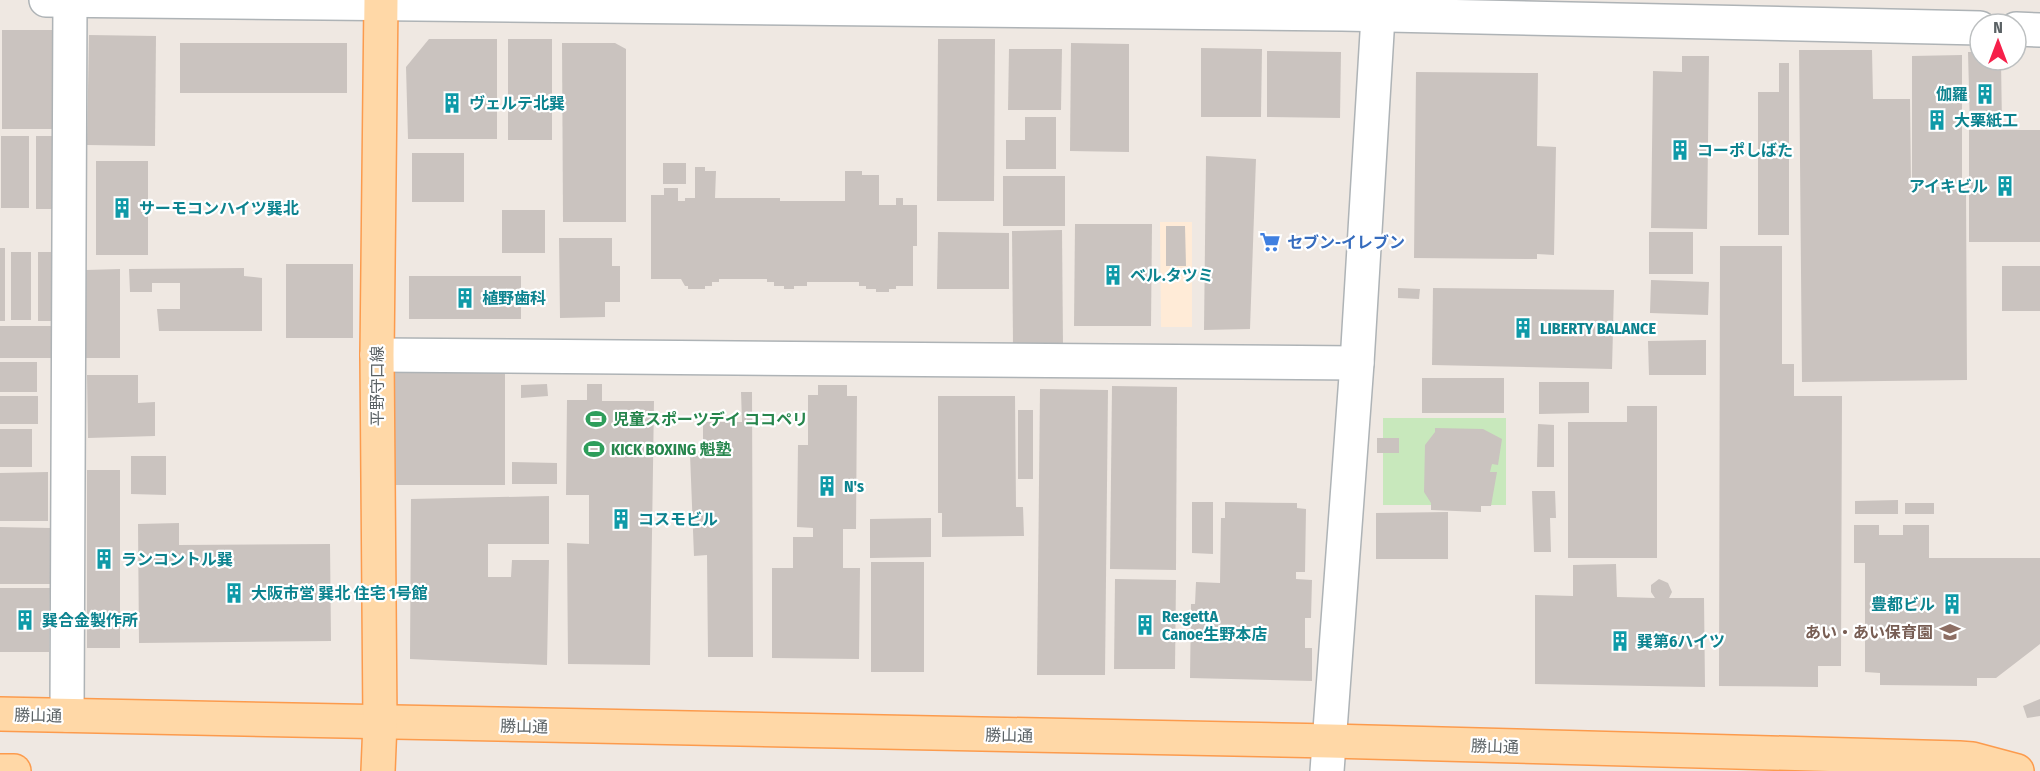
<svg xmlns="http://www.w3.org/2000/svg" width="2040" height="771" font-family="'Fira Sans Condensed','Noto Sans JP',sans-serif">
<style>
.commercial{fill:#ffebd7}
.green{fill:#c8e8bc}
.building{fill:#cac3bf}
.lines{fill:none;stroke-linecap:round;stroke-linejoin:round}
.minor-casing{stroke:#aeb3b6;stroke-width:36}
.major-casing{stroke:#fc9b4d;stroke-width:36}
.minor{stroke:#fff;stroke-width:33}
.major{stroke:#ffd8a7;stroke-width:33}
.labels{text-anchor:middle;stroke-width:4.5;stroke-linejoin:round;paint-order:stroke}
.culture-label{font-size:16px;font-weight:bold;fill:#0d838f;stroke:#fff;text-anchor:start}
.shop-label{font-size:16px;font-weight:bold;fill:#366cbe;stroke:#fff;text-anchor:start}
.street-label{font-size:16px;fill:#5a6164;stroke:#fff}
.leisure-label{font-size:16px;font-weight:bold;fill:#27864d;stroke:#fff;text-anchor:start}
.education-label{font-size:16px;font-weight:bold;fill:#785e54;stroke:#fff;text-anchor:end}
</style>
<rect width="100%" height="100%" fill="#efe8e2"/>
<path class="commercial" d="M1160 222H1192V327H1161Z"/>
<rect class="green" x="1383" y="418" width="123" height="87"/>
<g class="building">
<rect x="2" y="30" width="52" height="99"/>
<path d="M89 35 156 36 155 146 87 145Z"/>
<path d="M429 39H497V139H408L406 67Z"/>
<rect x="508" y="39" width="44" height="101"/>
<path d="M938 39H995L994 201H937Z"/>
<rect x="180" y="43" width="167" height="50"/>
<path d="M562 43H615L626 49V222H563Z"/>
<path d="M1071 43 1129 44V152L1070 151Z"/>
<path d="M1201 48 1262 49 1261 117H1201Z"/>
<path d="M1009 49H1062L1061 110H1008Z"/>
<path d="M1799 50H1872L1873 99H1910L1911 187H1966L1967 380 1802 382Z"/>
<path d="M1267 51 1341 52 1340 118 1267 117Z"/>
<path d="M1968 52H1980V60H2001L2002 127 1970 128Z"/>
<path d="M1962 55V184H1912V56Z"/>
<path d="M1682 56H1709L1707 229 1651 228 1653 71 1682 72Z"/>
<path d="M1779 63H1789V235H1758V92H1779Z"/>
<path d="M1416 72 1538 73 1537 146 1556 147 1554 255 1537 254V259L1414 258Z"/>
<path d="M1025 117H1056V169H1006V140H1025Z"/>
<rect x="1969" y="130" width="71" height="112"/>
<rect x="1" y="136" width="28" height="72"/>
<rect x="36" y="136" width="20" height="73"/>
<rect x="412" y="153" width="52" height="49"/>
<path d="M1206 156 1256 159 1250 329 1204 330Z"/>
<rect x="96" y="161" width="52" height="94"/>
<rect x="663" y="163" width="23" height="21"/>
<path d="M695 167H705V171H716L715 198H780V201H845V171H862V175H879V205H896V198H903V205H917V246H913V286H896V289H889V292H876V289H866V286H859V282H807V286H794V289H784V286H774V282H767V279H719V282H712V286H705V289H688V286H685L681 279H651V195H664V188H678V201H685V198H695Z"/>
<rect x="1003" y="176" width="62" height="50"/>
<rect x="502" y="210" width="43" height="43"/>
<path d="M1075 224H1152L1151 326H1074Z"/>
<path d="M1166 226H1185L1186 266H1166Z"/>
<path d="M1062 230 1063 345H1013L1012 231Z"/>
<path d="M938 232 1009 233V289H937Z"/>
<rect x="1649" y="232" width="44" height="42"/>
<path d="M559 238H612V266H620V302H605V317L560 318Z"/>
<path d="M1720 246H1782V364H1794V396H1842L1841 666H1818V687L1719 686Z"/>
<rect x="0" y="248" width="5" height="73"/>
<rect x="11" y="252" width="20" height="68"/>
<rect x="38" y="252" width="18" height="69"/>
<rect x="286" y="264" width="67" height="74"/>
<rect x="2002" y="266" width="38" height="45"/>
<path d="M244 268V276L262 278V331H159L157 309H180V283H152V292H130L129 269Z"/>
<path d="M120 269V358H85L86 270Z"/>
<rect x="409" y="276" width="112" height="43"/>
<path d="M1651 280 1709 282 1708 315 1650 313Z"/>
<path d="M1398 288 1420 289 1419 299 1398 298Z"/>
<path d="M1433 288 1614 290 1612 369 1432 365Z"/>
<rect x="0" y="326" width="53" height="32"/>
<path d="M1706 340V375H1649L1648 341Z"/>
<rect x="0" y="362" width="37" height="30"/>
<rect x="393" y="371" width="112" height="114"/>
<path d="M87 375H138V403L155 402V436L88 438Z"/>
<rect x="1422" y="378" width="82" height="35"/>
<path d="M1539 382H1589V413L1539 414Z"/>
<path d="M547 384 548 396 521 398V385Z"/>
<path d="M587 384H602V401H654L650 665 568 664 567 543 589 544V495H566L567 400H587Z"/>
<path d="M818 385H847V396H857L856 529H843V568H860L859 659 772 658V568H793V537H813V528L797 527 798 445H808V395H818Z"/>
<path d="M1112 386 1177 387 1176 570 1110 569Z"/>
<path d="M1040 389 1108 390 1105 675H1037Z"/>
<path d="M741 392H752L753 657H708L707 555 694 556 690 454H703V422H742Z"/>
<rect x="0" y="396" width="38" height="28"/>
<path d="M938 396H1015L1016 507H1023L1024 536 942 537V513H938Z"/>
<path d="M1627 406H1657V558H1568V422H1627Z"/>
<rect x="1018" y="410" width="15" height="69"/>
<path d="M1538 424 1554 425V467H1537Z"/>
<path d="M1435 428 1483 429 1502 439 1498 465 1492 464 1490 472H1497L1491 506H1481V512L1431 510V503L1424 492 1425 445 1435 432Z"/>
<rect x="0" y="429" width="32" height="38"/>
<rect x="1377" y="438" width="22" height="15"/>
<path d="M131 456H166V495L131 494Z"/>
<path d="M512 462 557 463V484H512Z"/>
<rect x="87" y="470" width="33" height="178"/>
<path d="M48 472V521H0V473Z"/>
<path d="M1532 491H1555L1556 518H1550L1551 552H1534Z"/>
<path d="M549 496V544H488V577H511L512 560H549L547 665 410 659 411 499Z"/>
<path d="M1898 500V514H1855V501Z"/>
<path d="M1192 502H1213V554L1192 553Z"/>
<path d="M1225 502 1297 503V508L1306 509 1305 572H1296V579L1312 580 1311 618H1305V648H1312V681L1190 678 1191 604H1195L1196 582 1220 583 1221 518H1225Z"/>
<rect x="1905" y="503" width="29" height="11"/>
<path d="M1448 512V559H1376V513Z"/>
<path d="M931 518V557L870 558V519Z"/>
<path d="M179 523V545L330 544 331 641 139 643 138 524Z"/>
<path d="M1854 525H1879V535H1903V525H1929V558H2040V644L1996 678H1977V686L1880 685V673L1865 672V563H1854Z"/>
<path d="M0 527 51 528V584H0Z"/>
<rect x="871" y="562" width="53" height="110"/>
<path d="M1616 564 1617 597 1655 598 1651 592V585L1659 579 1668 583 1672 592 1669 598H1704L1705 687 1535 684V595L1573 596V565Z"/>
<path d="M1115 579 1176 580 1175 669H1114Z"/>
<path d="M0 588H50L49 652H0Z"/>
<path d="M2040 699V716L2027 718 2023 706Z"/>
</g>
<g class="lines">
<g class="minor-casing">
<g id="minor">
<path d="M46 0 1342 14 1980 28"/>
<path d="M2016 29 2040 30"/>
<path d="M377 355 1357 363"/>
<path d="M67 715 70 0"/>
<path d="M1327 771 1357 363 1379 0"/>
</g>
</g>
<g class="major-casing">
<g id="major">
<path d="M0 714 1330 741 1959 758 1972 759 2017 771"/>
<path d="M0 771H14"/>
<path d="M378 771 380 723 377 355 381 0"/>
</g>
</g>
<use href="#minor" class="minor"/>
<use href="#major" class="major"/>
</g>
<defs>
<g id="building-bare" transform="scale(1.62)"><path d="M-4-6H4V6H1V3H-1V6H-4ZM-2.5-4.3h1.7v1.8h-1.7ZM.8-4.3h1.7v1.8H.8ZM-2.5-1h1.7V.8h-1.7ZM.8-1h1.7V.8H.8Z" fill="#0f9aa8" stroke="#fff" stroke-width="2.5" paint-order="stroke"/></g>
<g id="supermarket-bare" transform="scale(1.62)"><path d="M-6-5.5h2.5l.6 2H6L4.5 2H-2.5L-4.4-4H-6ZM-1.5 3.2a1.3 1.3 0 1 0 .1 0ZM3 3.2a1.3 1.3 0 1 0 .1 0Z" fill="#3f7fe0" stroke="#fff" stroke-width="2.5" paint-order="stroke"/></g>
<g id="stadium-bare" transform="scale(1.62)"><path d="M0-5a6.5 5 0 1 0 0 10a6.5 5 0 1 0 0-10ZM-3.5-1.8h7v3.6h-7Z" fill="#2e9e5b" stroke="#fff" stroke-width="2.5" paint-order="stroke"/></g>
<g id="school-bare" transform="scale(1.62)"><path d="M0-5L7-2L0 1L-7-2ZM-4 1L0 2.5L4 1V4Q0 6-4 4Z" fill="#8d6e63" stroke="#fff" stroke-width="2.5" paint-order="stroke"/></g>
</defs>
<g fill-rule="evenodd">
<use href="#building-bare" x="1985" y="94"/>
<use href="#building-bare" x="452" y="103"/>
<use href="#building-bare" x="1937" y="120"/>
<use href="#building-bare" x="1680" y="150"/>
<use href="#building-bare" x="2005" y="186"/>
<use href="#building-bare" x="122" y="208"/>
<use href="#supermarket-bare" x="1270" y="242"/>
<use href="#building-bare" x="1113" y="275"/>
<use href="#building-bare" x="465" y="298"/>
<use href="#building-bare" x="1523" y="328"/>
<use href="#stadium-bare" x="596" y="419"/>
<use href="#stadium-bare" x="594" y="449"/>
<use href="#building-bare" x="827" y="486"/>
<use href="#building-bare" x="621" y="519"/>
<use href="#building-bare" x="104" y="559"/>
<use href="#building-bare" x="234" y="593"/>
<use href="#building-bare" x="1952" y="604"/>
<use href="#building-bare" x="25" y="620"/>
<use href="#building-bare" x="1145" y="625"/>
<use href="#school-bare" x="1950" y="632"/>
<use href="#building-bare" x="1620" y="641"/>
</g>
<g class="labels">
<g class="culture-label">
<text x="1968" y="100" text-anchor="end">伽羅</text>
<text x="469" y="109">ヴェルテ北巽</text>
<text x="1954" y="126">大栗紙工</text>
<text x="1697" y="156">コーポしばた</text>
<text x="1988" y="192" text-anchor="end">アイキビル</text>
<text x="139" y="214">サーモコンハイツ巽北</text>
<text x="1130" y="281">ベル.タツミ</text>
<text x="482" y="304">植野歯科</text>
<text x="1540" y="334">LIBERTY BALANCE</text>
<text x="844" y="492">N's</text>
<text x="638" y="525">コスモビル</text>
<text x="121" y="565">ランコントル巽</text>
<text x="251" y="599">大阪市営 巽北 住宅 1号館</text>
<text x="1935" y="610" text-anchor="end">豊都ビル</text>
<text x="1162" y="622">Re:gettA<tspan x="1162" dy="18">Canoe生野本店</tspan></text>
<text x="42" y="626">巽合金製作所</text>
<text x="1637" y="647">巽第6ハイツ</text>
</g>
<g class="shop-label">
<text x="1287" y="248">セブン-イレブン</text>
</g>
<g class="street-label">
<text transform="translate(377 386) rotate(-90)" y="6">平野守口線</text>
<text transform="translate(38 715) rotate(1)" y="6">勝山通</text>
<text transform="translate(524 726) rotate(1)" y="6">勝山通</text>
<text transform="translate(1009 735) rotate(1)" y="6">勝山通</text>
<text transform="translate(1495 746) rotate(2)" y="6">勝山通</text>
</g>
<g class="leisure-label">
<text x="613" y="425">児童スポーツデイ ココペリ</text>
<text x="611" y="455">KICK BOXING 魁塾</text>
</g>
<g class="education-label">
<text x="1933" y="638">あい・あい保育園</text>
</g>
</g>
<g transform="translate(1998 42)"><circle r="28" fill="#ffffff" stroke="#bdc0c1" stroke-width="1.5"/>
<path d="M0-4.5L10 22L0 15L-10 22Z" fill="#f6204a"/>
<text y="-9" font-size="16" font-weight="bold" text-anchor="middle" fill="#5a6164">N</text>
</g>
</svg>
